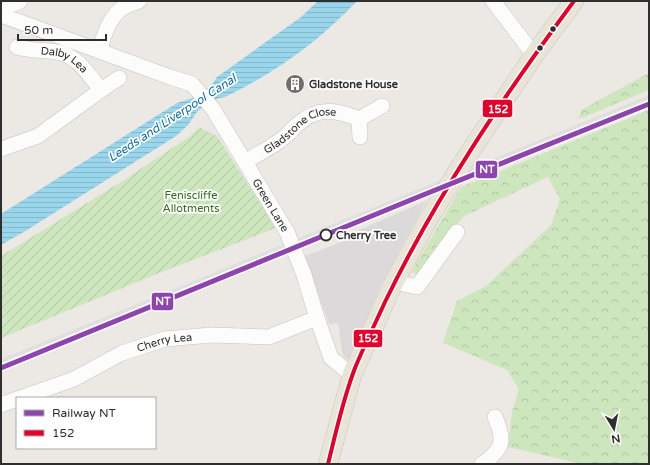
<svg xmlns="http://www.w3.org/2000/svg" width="650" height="465" font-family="'Varela Round',sans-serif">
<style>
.industrial{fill:#dcd9db}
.forest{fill:url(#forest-crowns)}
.garden{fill:url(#garden-furrows)}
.water{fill:url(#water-rules)}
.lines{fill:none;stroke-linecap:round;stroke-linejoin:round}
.minor-casing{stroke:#c5c4c5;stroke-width:16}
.major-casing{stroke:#c6c5c4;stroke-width:20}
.minor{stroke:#fcfcfb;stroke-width:15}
.major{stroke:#e8e4d6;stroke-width:19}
.rail{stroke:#dfdfe1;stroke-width:3}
.minor-bridge-casing{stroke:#c5c4c5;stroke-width:16;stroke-linecap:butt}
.major-bridge-casing{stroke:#c6c5c4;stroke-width:20;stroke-linecap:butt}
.minor-bridge{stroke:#fcfcfb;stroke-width:15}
.major-bridge{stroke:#e8e4d6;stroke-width:19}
.bus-1-casing{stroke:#fff;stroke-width:7}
.bus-1{stroke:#e4002b;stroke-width:4}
.rail-1-casing{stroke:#fff;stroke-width:8}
.rail-1{stroke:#8e44ad;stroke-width:5}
.bus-dot{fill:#2e2e2e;stroke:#fff;stroke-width:1.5}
.stop-dot{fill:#fff;stroke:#2e2e2e;stroke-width:2}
.labels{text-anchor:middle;stroke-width:3.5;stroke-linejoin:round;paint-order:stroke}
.street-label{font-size:11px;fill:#2e2e2e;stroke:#fff}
.poi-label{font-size:11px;font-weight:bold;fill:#2e2e2e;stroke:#fff;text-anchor:start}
.park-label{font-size:11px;fill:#2c6e1b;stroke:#fff}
.stop-label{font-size:11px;font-weight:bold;fill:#2e2e2e;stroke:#fff;text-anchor:start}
.water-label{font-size:12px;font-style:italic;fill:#0d6fa3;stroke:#fff}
.line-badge{stroke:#fff;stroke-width:1.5}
.badge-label{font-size:11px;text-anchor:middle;font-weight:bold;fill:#fff}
</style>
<defs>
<pattern id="forest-crowns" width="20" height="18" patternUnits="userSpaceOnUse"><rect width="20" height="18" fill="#cee6be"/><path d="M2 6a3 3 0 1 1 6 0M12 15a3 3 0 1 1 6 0" fill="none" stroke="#b1c6a4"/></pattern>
<pattern id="garden-furrows" width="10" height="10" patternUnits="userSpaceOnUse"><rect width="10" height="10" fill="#cee6be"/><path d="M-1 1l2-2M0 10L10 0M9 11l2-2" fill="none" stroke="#b1c6a4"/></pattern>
<pattern id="water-rules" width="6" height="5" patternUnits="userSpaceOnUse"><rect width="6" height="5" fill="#99d6ec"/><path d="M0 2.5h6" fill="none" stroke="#84b8cb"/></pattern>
</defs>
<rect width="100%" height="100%" fill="#ece8e4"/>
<path class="industrial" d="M426 201 380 287 351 358 347 359 344 357 342 351 338 323 329 324 305 256 346 240 345 236Z"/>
<g class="forest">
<path d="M649 73V90L579 119 581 110Z"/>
<path d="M649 110V464H582L508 447 512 412 519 389 507 370 443 343 457 301 486 286 551 225 560 199 548 177 464 216 417 275 412 271 461 187Z"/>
</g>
<path class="garden" d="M199 127 217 136 276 228 154 275 1 338V256L121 182 189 137Z"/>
<path class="water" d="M318 1H357C317 43 276 72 225 97L219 98 203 106 196 113 188 125 176 136 27 230 1 245V214L177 103C192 99 209 92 217 77L301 17Z"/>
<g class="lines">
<g class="minor-casing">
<g id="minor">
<path d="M493 1 534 55"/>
<path d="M1 9 20 1"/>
<path id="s1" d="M1 15 170 77 192 84 213 109 287 232"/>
<path id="s2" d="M17 47C31 51 43 50 57 52 77 55 89 75 101 90"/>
<path d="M99 51C104 36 109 16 124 7 128 4 134 3 139 1"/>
<path d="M359 119 382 106"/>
<path d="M1 149 38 136 101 90 119 78"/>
<path id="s3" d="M245 162C259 153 277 145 289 133 292 130 294 127 298 124 318 106 336 110 359 119L360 137"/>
<path d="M304 275 317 318 331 358 352 375"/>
<path d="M394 282 417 287 457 232"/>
<path id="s4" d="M20 398 74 379 122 353 165 339 211 335 269 337 317 318"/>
<path d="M1 405 17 399"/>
<path d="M482 464C504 449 505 440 495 417"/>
</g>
</g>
<g class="major-casing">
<g id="major">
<path d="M462 164 534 55 574 1"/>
<path d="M328 464 352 375 394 282 429 218"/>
</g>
</g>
<use href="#minor" class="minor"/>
<use href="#major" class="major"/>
<path class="rail" d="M1 361 649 97"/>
<g class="minor-bridge-casing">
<path id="minor-bridge" d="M287 232 304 275"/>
</g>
<g class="major-bridge-casing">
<path id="major-bridge" d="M429 218 462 164"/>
</g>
<use href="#minor-bridge" class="minor-bridge"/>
<use href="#major-bridge" class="major-bridge"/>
<g class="bus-1-casing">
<path id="bus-1" d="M328 464C336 432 343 399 355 368 364 346 375 324 385 302 437 195 503 97 574 1"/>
</g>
<use href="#bus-1" class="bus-1"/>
<g class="rail-1-casing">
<path id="rail-1" d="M1 368 418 197 649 104"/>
</g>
<use href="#rail-1" class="rail-1"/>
</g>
<defs>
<g id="building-disc" transform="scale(1)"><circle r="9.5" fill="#706f6e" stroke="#fff"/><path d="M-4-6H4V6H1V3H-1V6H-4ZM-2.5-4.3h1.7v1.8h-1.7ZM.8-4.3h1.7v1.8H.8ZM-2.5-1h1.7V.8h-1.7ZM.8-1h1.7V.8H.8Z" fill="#fff"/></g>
</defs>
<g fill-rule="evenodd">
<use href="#building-disc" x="295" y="84"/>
</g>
<g class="bus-dot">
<circle cx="553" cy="29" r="3.5"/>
<circle cx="540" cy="48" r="3.5"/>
</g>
<circle class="stop-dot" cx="326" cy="235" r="5.5"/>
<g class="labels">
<g class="street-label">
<text dy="4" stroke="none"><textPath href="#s2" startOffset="50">Dalby Lea</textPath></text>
<text dy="4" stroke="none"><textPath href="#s3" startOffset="65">Gladstone Close</textPath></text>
<text dy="4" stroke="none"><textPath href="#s1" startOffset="348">Green Lane</textPath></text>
<text dy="4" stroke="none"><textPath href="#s4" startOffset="156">Cherry Lea</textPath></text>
</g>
<g class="poi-label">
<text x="309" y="88">Gladstone House</text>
</g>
<g class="park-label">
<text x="191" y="199">Feniscliffe<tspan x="191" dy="13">Allotments</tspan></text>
</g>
<g class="stop-label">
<text x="336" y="239">Cherry Tree</text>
</g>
<g class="water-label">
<text transform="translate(172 118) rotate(-33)" y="4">Leeds and Liverpool Canal</text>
</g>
</g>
<g class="line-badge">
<rect x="482" y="99" width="31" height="19" rx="4" fill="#e4002b"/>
<rect x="475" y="160" width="23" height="19" rx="4" fill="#8e44ad"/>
<rect x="151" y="292" width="23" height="19" rx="4" fill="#8e44ad"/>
<rect x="353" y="329" width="30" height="19" rx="4" fill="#e4002b"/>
</g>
<g class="badge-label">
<text x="498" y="113">152</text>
<text x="487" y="173">NT</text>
<text x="163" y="305">NT</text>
<text x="368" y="342">152</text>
</g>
<rect width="650" height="465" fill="none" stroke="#2e2e2e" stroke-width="4"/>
<rect x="16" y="397" width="140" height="52" fill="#ffffff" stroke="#ababab"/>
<rect x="24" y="410" width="20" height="6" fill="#8e44ad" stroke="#ababab"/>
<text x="52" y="417" font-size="12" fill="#2e2e2e">Railway NT</text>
<rect x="24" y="430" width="20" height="6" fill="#e4002b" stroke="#ababab"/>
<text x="52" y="437" font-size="12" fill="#2e2e2e">152</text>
<g transform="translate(614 429) rotate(170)" stroke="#ffffff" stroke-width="3" paint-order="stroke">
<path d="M0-3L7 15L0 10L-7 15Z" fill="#2e2e2e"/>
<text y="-6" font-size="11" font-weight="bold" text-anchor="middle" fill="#2e2e2e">N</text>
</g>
<path d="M18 34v6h88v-6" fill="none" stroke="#2e2e2e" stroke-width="2"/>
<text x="24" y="34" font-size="12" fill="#2e2e2e" stroke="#ffffff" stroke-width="3" paint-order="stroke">50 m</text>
</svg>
